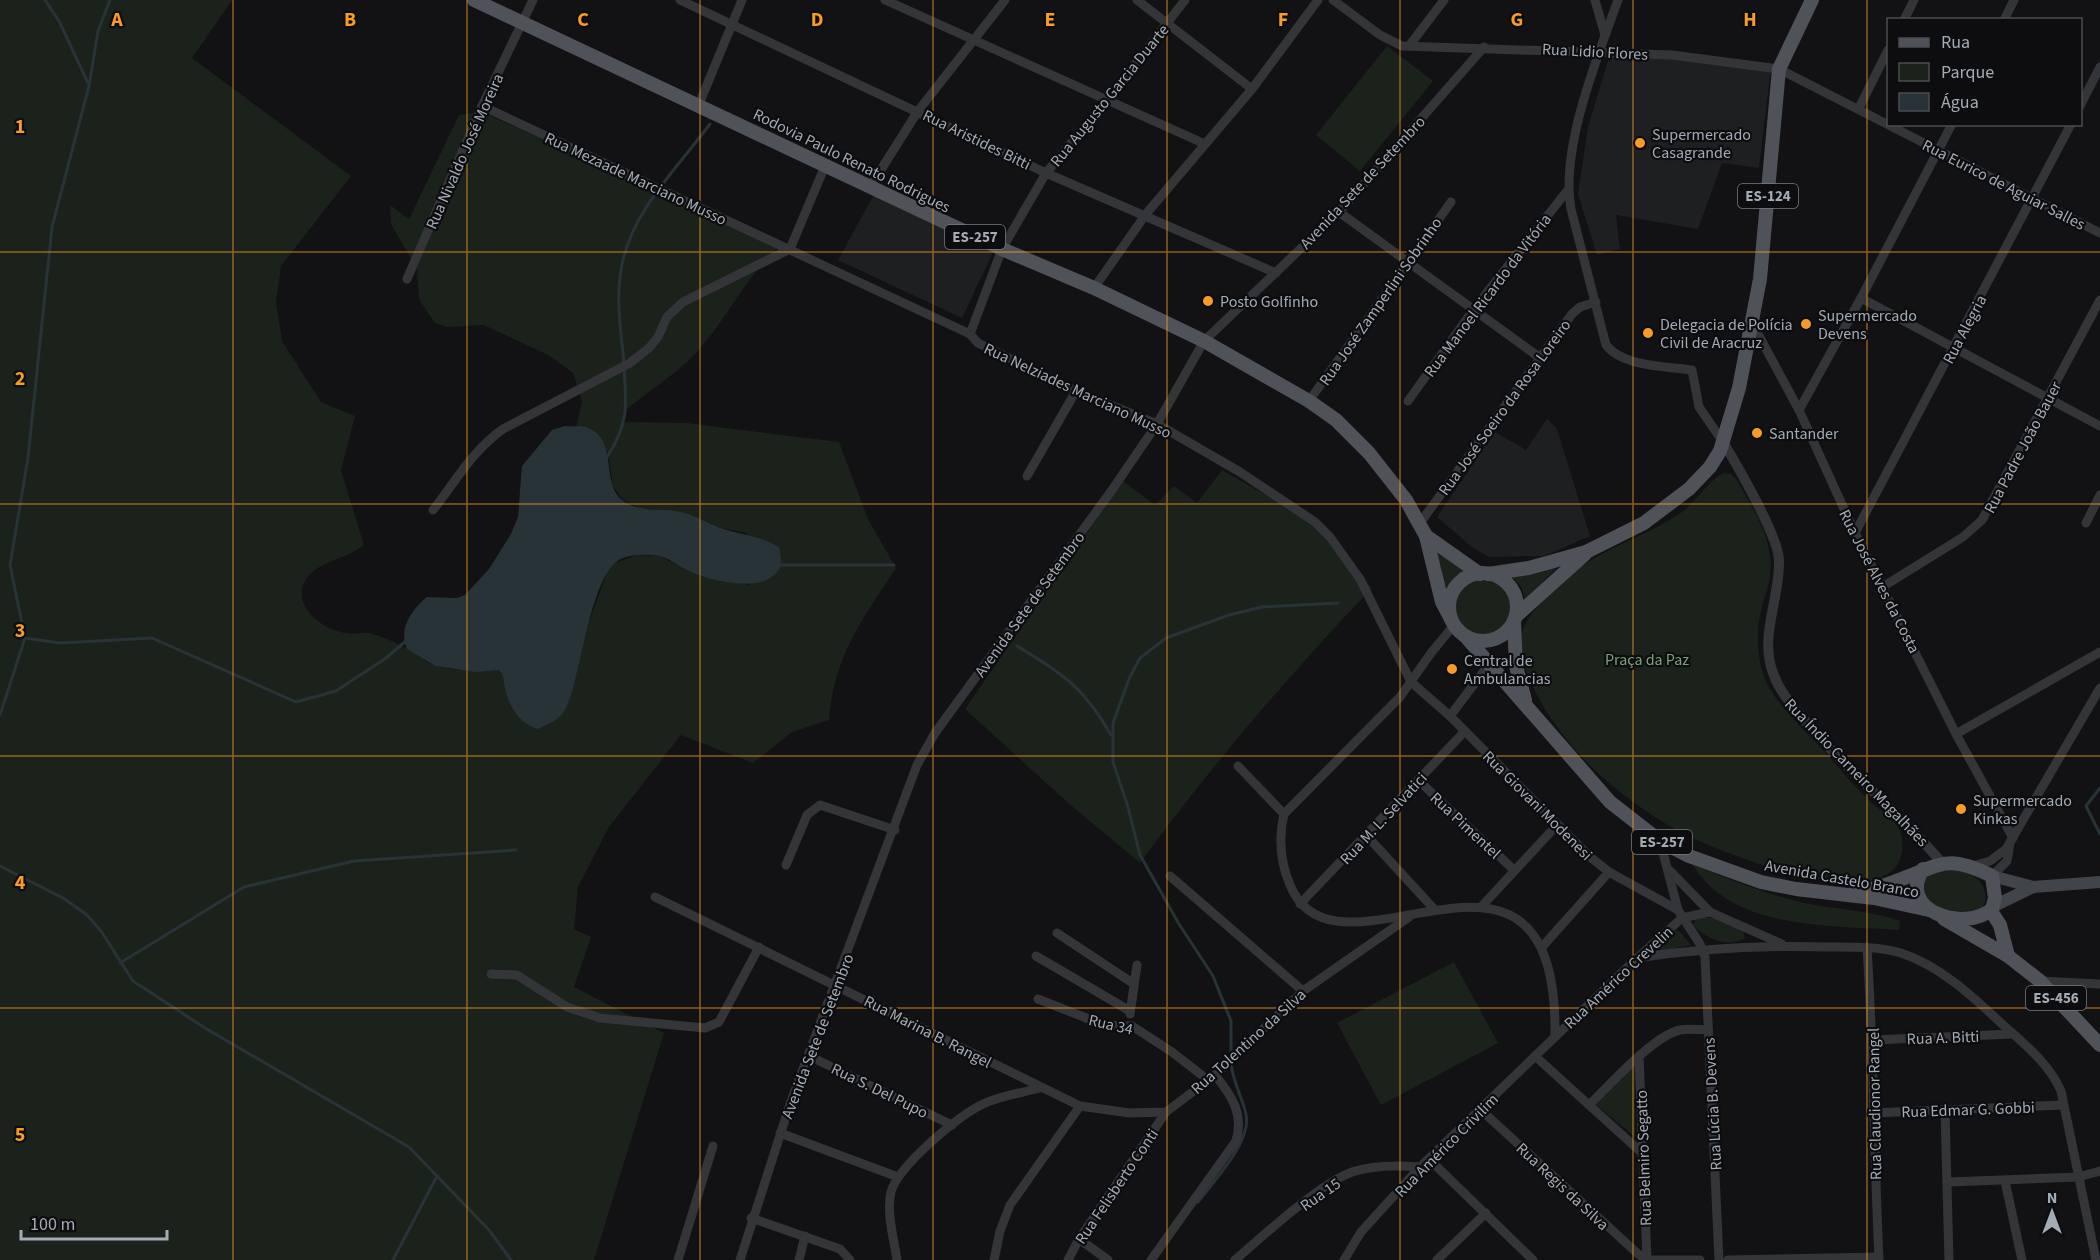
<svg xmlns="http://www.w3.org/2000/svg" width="2100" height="1260" font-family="'Source Sans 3',sans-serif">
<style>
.built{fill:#1e1f21}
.green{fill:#1a221b}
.water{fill:#283338}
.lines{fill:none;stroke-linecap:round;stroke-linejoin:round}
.stream{stroke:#283338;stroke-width:3}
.minor{stroke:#333539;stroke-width:9}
.tertiary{stroke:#333539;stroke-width:10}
.secondary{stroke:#414449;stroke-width:12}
.primary{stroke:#4f5258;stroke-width:14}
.grid{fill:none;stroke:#f89b27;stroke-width:1.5;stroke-opacity:0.55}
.poi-dot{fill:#f89b27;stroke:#0d0d0f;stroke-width:2}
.labels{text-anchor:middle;stroke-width:4.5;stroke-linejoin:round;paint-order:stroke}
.shield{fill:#0d0d0f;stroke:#767c83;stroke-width:1.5}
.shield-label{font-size:15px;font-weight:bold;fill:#a3abb5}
.street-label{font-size:16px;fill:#a3abb5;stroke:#0d0d0f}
.poi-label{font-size:16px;fill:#a3abb5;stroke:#0d0d0f;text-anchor:start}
.park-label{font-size:16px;fill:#7ba179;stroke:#0d0d0f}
.grid-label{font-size:20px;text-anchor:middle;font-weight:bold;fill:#f89b27;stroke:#0d0d0f;stroke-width:4.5;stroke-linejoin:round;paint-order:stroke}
</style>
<rect width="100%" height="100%" fill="#121214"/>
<g class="built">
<path d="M1610 54 1771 67 1759 168 1722 163 1698 229 1616 215 1620 249 1597 255 1578 194 1588 127Z"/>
<path d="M877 189 997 244 962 318 838 260Z"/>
<path d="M1547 419 1557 429 1590 536 1544 556 1489 557 1472 547 1437 517 1495 432 1526 450Z"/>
</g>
<g class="green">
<path d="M0 0H232L192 58 351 176 281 266 276 302 282 341 321 402 355 416 341 470 364 545C346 561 308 561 302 589 298 611 326 631 346 633 355 635 365 631 373 634 387 638 403 646 415 653 421 657 428 664 435 666 456 672 478 668 499 670L504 675V685L566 708 584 635 607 573 614 563 637 555 660 556 684 569 750 585 747 533 721 528 685 513 639 508 622 499 613 486 608 453 588 428 576 427 582 402 573 373 550 356 484 325 447 327 435 323 419 299 417 269 391 224 390 205 409 219 459 115 482 112 779 247C745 277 727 319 697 352 675 376 647 391 623 413L622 422 687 423 839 442 868 519 896 568C862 620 834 656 829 720L792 732 753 763 681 735 609 827 578 887 574 929 591 937 574 987 664 1033 594 1260H0Z"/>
<path d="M1387 46 1433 81 1360 171 1316 135Z"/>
<path d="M1222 470 1308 519 1372 588C1289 675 1211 766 1140 863L1068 803 965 709 1123 481 1155 505 1174 486 1197 503Z"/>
<path d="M1723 473 1731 474 1736 479C1750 503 1767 529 1770 556 1773 575 1766 592 1761 610 1755 635 1757 670 1772 692 1786 714 1807 732 1824 751 1840 769 1856 789 1874 805 1881 811 1891 815 1897 824 1903 835 1904 847 1900 859 1878 915 1730 855 1692 838 1665 825 1639 807 1615 788 1583 762 1549 723 1532 685 1524 667 1516 646 1524 627 1530 613 1540 604 1551 594 1564 582 1577 568 1593 559 1620 543 1652 532 1679 514 1696 503 1706 483 1723 473Z"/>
<path d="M1432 542 1468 570 1454 580 1445 593 1441 566Z"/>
<path d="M1558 567 1525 599 1521 586 1511 576 1532 575Z"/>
<circle cx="1484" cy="607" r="29"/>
<path d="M1692 864C1729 879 1765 894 1805 903 1837 910 1869 910 1900 921L1899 930C1830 925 1733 931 1692 864Z"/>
<path d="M1940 868C1957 870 1982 872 1985 893 1986 897 1986 903 1983 906 1969 922 1932 910 1925 894 1922 888 1923 882 1924 876Z"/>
<path d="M1696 918H1714L1743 931 1745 938C1727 949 1705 938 1693 925Z"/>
<path d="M1674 930 1679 931 1691 945 1651 953 1652 948Z"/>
<path d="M1454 962 1498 1043 1381 1105 1337 1023Z"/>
<path d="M1635 1066V1137L1594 1103Z"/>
</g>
<path class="water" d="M565 426C572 427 582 425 588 428 618 439 601 483 622 500 640 514 665 507 685 513 696 516 707 523 718 527 739 535 759 535 779 547 782 562 783 570 770 578 751 591 702 579 683 568 675 564 669 558 659 556 647 554 634 554 623 558 590 569 581 679 566 708 560 720 549 724 537 729 519 723 509 707 505 688 503 681 505 676 499 670L476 672 435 666 407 649C398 629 412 609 427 597L457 598 465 595 489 569 511 534 518 517 522 466 552 430Z"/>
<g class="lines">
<g class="stream">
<path d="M45 0 59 21 88 83"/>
<path d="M624 363C621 331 615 296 622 265 632 211 678 167 710 124"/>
<path d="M607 457C628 425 627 407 624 369"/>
<path d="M778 565H894"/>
<path d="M25 638 60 643 152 638 296 702 336 691 386 658 407 640"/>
<path d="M1017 646C1064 675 1083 686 1111 735"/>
<path d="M0 715 25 638 10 565 28 458 52 227 89 86 98 31 110 0"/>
<path d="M2100 788 2086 806 2100 834"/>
<path d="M0 866 63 898 87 915 101 931 133 981 205 1028 409 1147 489 1230 511 1260"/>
<path d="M120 963 244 887 354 861 516 850"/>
<path d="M1231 1057V1021L1213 976 1179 924 1140 855 1128 807 1113 762V723L1129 679 1140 658 1166 638 1229 615 1262 607 1338 603"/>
<path d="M1198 1202C1214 1181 1252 1141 1246 1114 1242 1097 1233 1082 1231 1064"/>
<path d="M393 1260 437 1176"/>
</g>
<g class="minor">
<path d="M680 0 1046 173 1276 273"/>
<path d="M885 0 1205 144"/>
<path d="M1137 0 1252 89"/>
<path d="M1185 0 1108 99 1046 173 1002 249 970 334 978 343 1076 391 1157 424 1240 472 1315 522 1330 537 1360 579 1411 682 1450 716 1589 856 1609 872 1678 910"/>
<path d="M1333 0 1380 35 1402 46 1672 55 1779 69 2100 233"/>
<path d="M1595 0 1605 35"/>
<path d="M1618 0C1597 58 1560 149 1571 209L1606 345C1623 367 1666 366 1692 370L1699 407 1723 442"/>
<path d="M1904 20 1914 0"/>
<path d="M2004 20 2014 0"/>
<path d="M1409 46 1444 0"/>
<path d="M699 104 742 0"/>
<path d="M482 106 970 334"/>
<path d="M2080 106 2100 67"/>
<path d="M1859 108 1888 50"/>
<path d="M870 187 918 111 1005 0"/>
<path d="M1339 212 1539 357"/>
<path d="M407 279 482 106 533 0"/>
<path d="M1094 288 1146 214 1252 89 1318 0"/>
<path d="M1861 298 2100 426"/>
<path d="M1752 323 1799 410 1855 533 1956 734 2013 838"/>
<path d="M1309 401 1451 202"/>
<path d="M1408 401 1474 309 1567 191"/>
<path d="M1799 410 1861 298 1952 124"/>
<path d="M1027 476 1076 391"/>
<path d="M433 510C456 481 472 451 503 429L630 363 649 348 658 337 667 317 683 302 790 249 825 166"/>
<path d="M1420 523 1572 314 1580 307 1596 302"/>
<path d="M2086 523 2100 495"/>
<path d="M1855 533 2071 124"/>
<path d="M1884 586 1963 537 1982 520 2100 300"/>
<path d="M1454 625 1431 653 1400 697 1284 814C1278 839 1280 861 1290 885 1337 1001 1558 784 1555 1036"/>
<path d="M1450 716 1490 663"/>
<path d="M1956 734 2100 652"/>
<path d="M1238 766 1284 814"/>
<path d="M1418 780 1514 870"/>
<path d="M1367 836 1435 910"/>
<path d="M1660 841 1678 910 1700 944 1705 957 1719 1260"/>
<path d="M786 865 807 815 820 805 895 830"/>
<path d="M1972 866 1990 861 2006 849 2100 688"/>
<path d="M1670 871 1710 912 1782 944"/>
<path d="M1170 876 1303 991"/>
<path d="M1992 876 2007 861 2010 843"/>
<path d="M655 897 1080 1106 1130 1113 1166 1112 1215 1075 1303 991 1409 917"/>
<path d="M1300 904 1465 731"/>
<path d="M1482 906 1557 825"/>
<path d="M1057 933 1134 984"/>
<path d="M1542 947 1609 872"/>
<path d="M1867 948C1874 1052 1874 1156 1879 1260"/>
<path d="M1036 956 1130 1011"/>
<path d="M1637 958C1701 948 1763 945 1828 947 1852 947 1877 946 1901 953 1940 966 1971 995 2001 1023 2023 1043 2049 1063 2061 1091L2096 1260"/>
<path d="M491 974 517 975 567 1007 600 1018 705 1028 719 1022 759 947"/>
<path d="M2040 981 2100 984"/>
<path d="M1038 999 1104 1025 1132 1026 1172 1052 1208 1080"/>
<path d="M1130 1014 1137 965"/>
<path d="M1873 1040 2013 1034"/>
<path d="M809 1056 952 1125"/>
<path d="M1535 1056 1642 1153"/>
<path d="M1639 1056 1647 1260"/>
<path d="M1589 1105C1610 1085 1653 1036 1680 1030 1689 1028 1699 1030 1708 1030"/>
<path d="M1481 1110 1637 1253 1647 1260H1700"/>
<path d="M1945 1111 1949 1260"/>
<path d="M1872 1113 2063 1105"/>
<path d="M780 1133 898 1177"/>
<path d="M1430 1160 1533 1260"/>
<path d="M2005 1181 2022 1260"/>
<path d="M1949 1182 2078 1177 2100 1171"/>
<path d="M751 1218 840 1249 850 1260"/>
<path d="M1079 1239 1108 1260"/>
<path d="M678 1260 713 1146"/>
<path d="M740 1260 791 1101 917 765 935 733 1112 490 1157 424 1204 341 1339 212 1484 47"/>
<path d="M799 1260 805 1236"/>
<path d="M897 1260C894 1239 886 1212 891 1192 898 1166 958 1116 983 1104 1000 1096 1021 1093 1040 1088"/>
<path d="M994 1260 1000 1231 1010 1205 1080 1106"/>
<path d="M1068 1260 1079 1239 1166 1112"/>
<path d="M1151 1260 1236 1141C1244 1114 1232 1096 1215 1075"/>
<path d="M1235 1260C1263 1236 1319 1184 1352 1172 1374 1165 1398 1165 1420 1167"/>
<path d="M1344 1260 1361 1232 1420 1167 1637 958 1682 918 1710 912"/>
<path d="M1437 1260 1486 1213"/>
<path d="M1728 1260 1879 1257"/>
</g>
<path class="tertiary" d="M1723 442C1737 465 1779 537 1779 561 1780 599 1759 636 1773 673 1780 693 1793 706 1806 722 1848 772 1900 813 1942 863"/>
<g class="secondary">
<path d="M1992 876 2033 887 2100 882"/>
<path d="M1994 906 2033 887"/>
</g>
<g class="primary">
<path d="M474 0 1002 249 1094 288 1204 341 1309 401 1336 420 1369 453 1406 500 1426 536 1442 602 1451 619"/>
<path d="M1426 536 1480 574"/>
<circle cx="1483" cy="607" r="34"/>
<path d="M1488 574 1529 568 1586 552 1644 523 1689 489 1710 467 1720 451 1739 388 1760 279 1779 69 1812 0"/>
<path d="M1516 616 1585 554"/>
<path d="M1514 621 1516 666 1525 700"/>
<path d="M1466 637 1610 802 1660 841 1689 856 1761 882 1796 889 1874 898 1929 910"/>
<path d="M1854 893C1869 890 1885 886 1899 880 1942 864 1947 854 1992 876L1995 898 1992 909C1965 933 1896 911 1923 869"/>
<path d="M1991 911 2000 925 2008 956"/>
<path d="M1944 919 2008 956 2040 981 2100 1045"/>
</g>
</g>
<path class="grid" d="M233 0V1260M467 0V1260M700 0V1260M933 0V1260M1167 0V1260M1400 0V1260M1633 0V1260M1867 0V1260M0 252H2100M0 504H2100M0 756H2100M0 1008H2100"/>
<g class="poi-dot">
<circle cx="1640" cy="143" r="6"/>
<circle cx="1208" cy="301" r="6"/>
<circle cx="1806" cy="324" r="6"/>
<circle cx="1648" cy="333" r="6"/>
<circle cx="1757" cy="433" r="6"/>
<circle cx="1452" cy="669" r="6"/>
<circle cx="1961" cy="809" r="6"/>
</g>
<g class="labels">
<g class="shield">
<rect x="1738" y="184" width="60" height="24" rx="4.5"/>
<rect x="945" y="225" width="60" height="24" rx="4.5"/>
<rect x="1632" y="830" width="60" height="24" rx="4.5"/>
<rect x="2026" y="986" width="60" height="24" rx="4.5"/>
</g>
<g class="shield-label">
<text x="1768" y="201">ES-124</text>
<text x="975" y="242">ES-257</text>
<text x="1662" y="847">ES-257</text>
<text x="2056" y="1003">ES-456</text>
</g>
<g class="street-label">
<text transform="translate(1595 51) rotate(3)" y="6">Rua Lidio Flores</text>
<text transform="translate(1109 95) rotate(-51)" y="6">Rua Augusto Garcia Duarte</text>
<text transform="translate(977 139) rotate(26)" y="6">Rua Aristides Bitti</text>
<text transform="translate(464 151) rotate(-66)" y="6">Rua Nivaldo José Moreira</text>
<text transform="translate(852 160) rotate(26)" y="6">Rodovia Paulo Renato Rodrigues</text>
<text transform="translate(636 178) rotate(25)" y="6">Rua Mezaade Marciano Musso</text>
<text transform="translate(1362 182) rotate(-47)" y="6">Avenida Sete de Setembro</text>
<text transform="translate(2004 184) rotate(27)" y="6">Rua Eurico de Aguiar Salles</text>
<text transform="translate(1487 295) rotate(-53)" y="6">Rua Manoel Ricardo da Vitória</text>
<text transform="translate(1380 301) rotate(-55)" y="6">Rua José Zamperlini Sobrinho</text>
<text transform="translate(1964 329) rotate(-62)" y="6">Rua Alegria</text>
<text transform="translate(1078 390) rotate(25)" y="6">Rua Nelziades Marciano Musso</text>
<text transform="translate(1504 407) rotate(-54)" y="6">Rua José Soeiro da Rosa Loreiro</text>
<text transform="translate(2022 447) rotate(-62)" y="6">Rua Padre João Bauer</text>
<text transform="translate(1880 581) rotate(63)" y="6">Rua José Alves da Costa</text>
<text transform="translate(1029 604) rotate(-54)" y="6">Avenida Sete de Setembro</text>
<text transform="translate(1857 772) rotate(46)" y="6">Rua Índio Carneiro Magalhães</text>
<text transform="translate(1538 805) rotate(45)" y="6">Rua Giovani Modenesi</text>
<text transform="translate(1383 818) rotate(-47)" y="6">Rua M. L. Selvatici</text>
<text transform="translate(1466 825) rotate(43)" y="6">Rua Pimentel</text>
<text transform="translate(1842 878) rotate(10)" y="6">Avenida Castelo Branco</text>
<text transform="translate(1618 977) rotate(-43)" y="6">Rua Américo Crevelin</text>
<text transform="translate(1111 1024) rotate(13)" y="6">Rua 34</text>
<text transform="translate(928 1031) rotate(27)" y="6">Rua Marina B. Rangel</text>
<text transform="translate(817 1036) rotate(-69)" y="6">Avenida Sete de Setembro</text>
<text transform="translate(1943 1037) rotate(-2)" y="6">Rua A. Bitti</text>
<text transform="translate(1248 1041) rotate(-42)" y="6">Rua Tolentino da Silva</text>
<text transform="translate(880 1090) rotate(26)" y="6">Rua S. Del Pupo</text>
<text transform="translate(1712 1104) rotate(-93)" y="6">Rua Lúcia B. Devens</text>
<text transform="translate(1874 1104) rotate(-91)" y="6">Rua Claudionor Rangel</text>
<text transform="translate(1968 1109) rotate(-2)" y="6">Rua Edmar G. Gobbi</text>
<text transform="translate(1446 1145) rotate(-45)" y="6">Rua Américo Crivilim</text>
<text transform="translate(1643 1158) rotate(-92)" y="6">Rua Belmiro Segatto</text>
<text transform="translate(1116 1186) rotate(-56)" y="6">Rua Felisberto Conti</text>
<text transform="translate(1563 1186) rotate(43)" y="6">Rua Regis da Silva</text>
<text transform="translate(1320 1194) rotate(-35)" y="6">Rua 15</text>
</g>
<g class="poi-label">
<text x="1652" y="140">Supermercado<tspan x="1652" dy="18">Casagrande</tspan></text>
<text x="1220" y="307">Posto Golfinho</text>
<text x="1818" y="321">Supermercado<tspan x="1818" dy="18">Devens</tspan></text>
<text x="1660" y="330">Delegacia de Polícia<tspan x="1660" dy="18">Civil de Aracruz</tspan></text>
<text x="1769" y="439">Santander</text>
<text x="1464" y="666">Central de<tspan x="1464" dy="18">Ambulancias</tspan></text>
<text x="1973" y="806">Supermercado<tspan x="1973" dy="18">Kinkas</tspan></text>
</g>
<g class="park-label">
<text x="1647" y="665">Praça da Paz</text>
</g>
</g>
<g class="grid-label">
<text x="117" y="26">A</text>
<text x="350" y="26">B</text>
<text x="583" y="26">C</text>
<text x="817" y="26">D</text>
<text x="1050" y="26">E</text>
<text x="1283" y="26">F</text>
<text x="1517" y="26">G</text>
<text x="1750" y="26">H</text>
<text x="20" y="133">1</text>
<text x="20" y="385">2</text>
<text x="20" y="637">3</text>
<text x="20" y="889">4</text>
<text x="20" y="1141">5</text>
</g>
<rect x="1887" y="18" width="195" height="108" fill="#0d0d0f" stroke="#494c51" stroke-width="1.5"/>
<rect x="1899" y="38" width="30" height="9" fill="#4f5258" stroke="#494c51" stroke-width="1.5"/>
<text x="1941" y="48" font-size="18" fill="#a3abb5">Rua</text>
<rect x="1899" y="63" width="30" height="18" fill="#1a221b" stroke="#494c51" stroke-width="1.5"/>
<text x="1941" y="78" font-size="18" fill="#a3abb5">Parque</text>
<rect x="1899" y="93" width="30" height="18" fill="#283338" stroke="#494c51" stroke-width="1.5"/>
<text x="1941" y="108" font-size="18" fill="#a3abb5">Água</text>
<g transform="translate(2052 1212)" stroke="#0d0d0f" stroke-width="4.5" paint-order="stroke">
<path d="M0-4.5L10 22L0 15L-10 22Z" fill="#a3abb5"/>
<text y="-9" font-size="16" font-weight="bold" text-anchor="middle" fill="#a3abb5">N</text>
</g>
<path d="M21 1230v9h146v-9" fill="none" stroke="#a3abb5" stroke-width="3"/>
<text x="30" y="1230" font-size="18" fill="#a3abb5" stroke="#0d0d0f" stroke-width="4.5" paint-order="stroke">100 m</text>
</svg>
